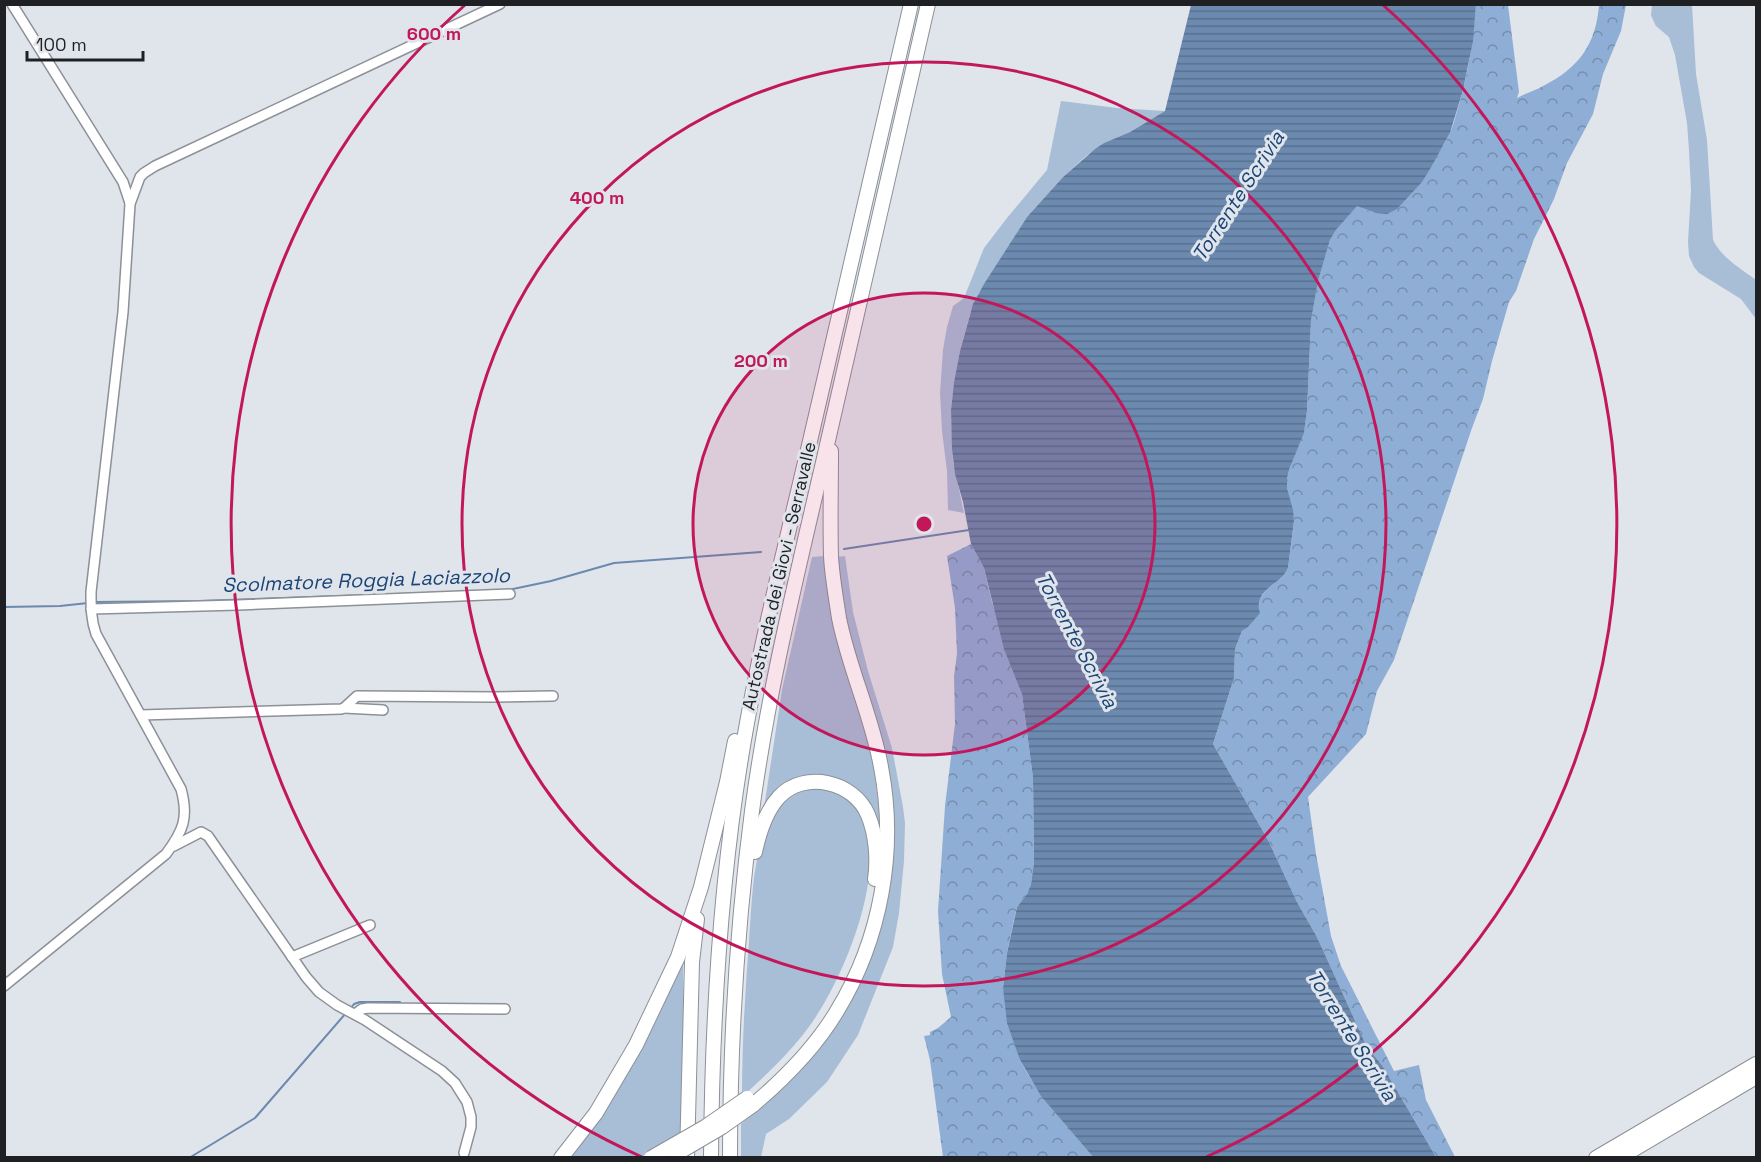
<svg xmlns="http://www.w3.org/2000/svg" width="1761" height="1162" font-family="'Space Grotesk',sans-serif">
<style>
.grass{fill:#a8bdd6}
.forest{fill:url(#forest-crowns)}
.water{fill:url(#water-rules)}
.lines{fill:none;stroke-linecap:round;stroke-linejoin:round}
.stream{stroke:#6c89af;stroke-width:2}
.minor-casing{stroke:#8c9197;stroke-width:12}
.highway-casing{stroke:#8c9197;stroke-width:16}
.minor{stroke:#fff;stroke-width:9}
.highway{stroke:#fff;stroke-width:14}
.highway-bridge-casing{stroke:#8c9197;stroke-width:16;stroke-linecap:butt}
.highway-bridge{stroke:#fff;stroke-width:14}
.ring{fill:none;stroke:#c2185b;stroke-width:3}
.labels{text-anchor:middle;stroke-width:6;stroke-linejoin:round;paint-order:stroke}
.street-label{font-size:18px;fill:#1f2023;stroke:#e0e4eb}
.water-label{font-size:20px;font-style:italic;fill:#1b4577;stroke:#e0e4eb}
.centre{fill:#c2185b;stroke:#e0e4eb;stroke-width:3}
.ring-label{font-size:18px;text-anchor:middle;font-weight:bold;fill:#c2185b;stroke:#e0e4eb;stroke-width:6;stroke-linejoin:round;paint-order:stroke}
</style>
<defs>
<pattern id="forest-crowns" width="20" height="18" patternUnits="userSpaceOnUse" patternTransform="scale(1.5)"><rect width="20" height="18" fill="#8faed5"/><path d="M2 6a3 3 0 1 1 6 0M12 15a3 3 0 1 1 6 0" fill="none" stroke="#748dac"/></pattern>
<pattern id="water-rules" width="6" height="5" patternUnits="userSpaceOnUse" patternTransform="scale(1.5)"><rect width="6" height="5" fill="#6c89af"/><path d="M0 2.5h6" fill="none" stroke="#58708e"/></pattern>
</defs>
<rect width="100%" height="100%" fill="#e0e4eb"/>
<g class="grass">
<path d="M1652 5H1692L1696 74 1707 140 1713 240C1722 258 1740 268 1756 280V319L1741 299 1699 273 1694 267 1689 256 1688 242 1691 190 1689 150 1687 123 1675 55 1669 37 1656 26 1653 20 1651 15Z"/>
<path d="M1061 101 1117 108 1165 111 1130 132 1104 143 1086 156 1063 177 1027 217 979 293 970 314 960 351 954 382 951 410 953 461 964 513 948 510 947 471 942 431 940 393 943 350 947 327 953 306 964 298 984 248 1007 218 1047 170Z"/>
<path d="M824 556 833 621 841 655 872 750 879 810 880 846 876 824 828 777 764 808 782 690 812 557Z"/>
<path d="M845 556 853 612 868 671 892 748 903 807 905 823 904 861 899 913 893 947 858 1035 827 1082 789 1119 766 1134 761 1157 741 1158V1124L766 1103 811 1056 845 1007 890 840 841 600 837 557Z"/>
<path d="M820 786C827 789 839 790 846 795 849 797 852 802 854 806 858 810 863 815 865 821 885 878 844 977 811 1024 791 1052 767 1074 742 1097 742 1045 745 993 749 942 752 903 752 851 772 817 783 797 798 788 820 786Z"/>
<path d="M683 961V1134L641 1157 569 1158 612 1098 660 1013Z"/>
</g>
<g class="forest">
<path d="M1476 5H1508L1519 92 1517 98C1526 93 1535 91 1543 86 1579 68 1596 44 1599 5H1626L1621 31 1603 74 1593 114 1567 163 1554 199 1534 239 1516 291 1509 302 1492 361 1483 399 1472 428 1394 660 1377 691 1366 734 1308 797 1316 854 1331 936 1341 966 1394 1071 1419 1065 1426 1100 1455 1157H1436L1382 1065 1367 1047 1317 937 1297 902 1268 840 1213 744 1234 678 1235 649 1242 631C1254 623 1255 608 1261 597 1269 584 1285 579 1288 568L1294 521 1287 488V479L1289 470 1304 432 1307 411 1311 321 1318 280 1330 240 1336 230 1357 205C1390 223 1401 207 1419 181 1429 166 1441 151 1449 135 1454 125 1456 114 1459 104 1469 71 1473 38 1476 5Z"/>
<path d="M971 544 984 568 992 602 1022 694 1033 778 1034 862 1031 884 1027 894 1017 907 1014 919 1007 953 1003 988 1020 1060C1039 1097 1068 1126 1093 1157H943L930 1060 924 1036 930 1035V1032L938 1028 951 1017 942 974 938 911 945 806 955 724 954 676 957 654 955 608 947 556Z"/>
</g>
<path class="water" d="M1191 5H1476L1473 41 1463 90 1450 133 1430 169 1422 182 1397 209 1387 214 1376 213 1357 206 1336 230 1330 240 1318 281 1311 321 1307 411 1304 433 1289 470 1287 479V488L1293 510 1294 521 1288 568C1283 584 1252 589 1260 613L1248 627 1242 631 1235 649 1234 678 1213 744 1268 840 1297 902 1317 937 1367 1047 1382 1065 1436 1157H1093L1041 1096 1020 1060 1007 1023 1003 988 1007 953 1017 907 1027 894 1031 884 1034 862 1033 778 1022 694 1004 649 984 568 971 544 963 502 955 474 952 449 951 410 954 382 960 351 973 304 984 284 1027 217 1063 177 1095 149 1104 143 1130 132 1165 111Z"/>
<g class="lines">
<g class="stream">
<path d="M844 549 969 530"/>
<path d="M508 590 551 581 614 563 761 552"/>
<path d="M94 602 199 601 484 591"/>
<path d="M4 607 60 606 88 603"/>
<path d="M350 1009 354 1004 360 1002H400"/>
<path d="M189 1158 255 1118 346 1013"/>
</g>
<g class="minor-casing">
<g id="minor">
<path d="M12 4 123 182 130 203"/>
<path d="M91 609 238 605 510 594"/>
<path d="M344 708 383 710"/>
<path d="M141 715 341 709 344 708 357 696 494 697 553 696"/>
<path d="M174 846 201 832 208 836 306 977 319 992 337 1005 365 1020 442 1071 455 1083 467 1102 471 1117V1127L464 1153"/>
<path d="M292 957 370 925"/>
<path d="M4 986 166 854C183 831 189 818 181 789L96 634C91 620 91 607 91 592L123 312 130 204 140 177 144 173 155 166 500 4"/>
<path d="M355 1014 362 1009 368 1008 505 1009"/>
</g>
</g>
<g class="highway-casing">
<g id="highway">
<path d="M755 852C759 833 765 812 779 797 804 770 854 781 868 815 876 834 878 859 875 879"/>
<path d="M753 1105C785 1078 815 1048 837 1011 881 939 897 850 881 767 872 716 849 669 839 618 836 598 832 576 831 556 830 521 831 486 831 451"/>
<path d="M561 1158 596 1113 636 1045 678 957 701 887 727 782 735 741"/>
<path d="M687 1158 692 962 697 919"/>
<path d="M711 1158C712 1012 721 866 747 723 764 628 788 535 810 441 843 296 877 150 911 4"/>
<path d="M730 1158C730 1042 737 926 752 811 768 691 797 575 824 458 858 307 894 156 928 4"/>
<path d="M1596 1158 1756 1064"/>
<path d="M1619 1158 1756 1077"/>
</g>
</g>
<use href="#minor" class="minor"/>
<use href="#highway" class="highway"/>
<g class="highway-bridge-casing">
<g id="highway-bridge">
<path d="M676 1154 722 1127 753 1105"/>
<path d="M651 1158 705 1127 747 1098"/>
</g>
</g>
<use href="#highway-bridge" class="highway-bridge"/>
</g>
<circle cx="924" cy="524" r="231" fill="#c2185b" fill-opacity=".12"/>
<g class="ring">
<circle cx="924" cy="524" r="231"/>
<circle cx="924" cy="524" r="462"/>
<path d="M642 1157A693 693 0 0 1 465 5M1383 5A693 693 0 0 1 1206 1157"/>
</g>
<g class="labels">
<g class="street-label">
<text transform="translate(779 576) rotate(-77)" y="6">Autostrada dei Giovi - Serravalle</text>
</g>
<g class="water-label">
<text transform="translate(1238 196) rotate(-57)" y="7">Torrente Scrivia</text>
<text transform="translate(366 580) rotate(-2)" y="7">Scolmatore Roggia Laciazzolo</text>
<text transform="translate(1077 640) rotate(62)" y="7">Torrente Scrivia</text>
<text transform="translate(1352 1035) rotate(58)" y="7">Torrente Scrivia</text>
</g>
</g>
<circle cx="924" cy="524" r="9" class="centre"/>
<g class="ring-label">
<text x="434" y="40">600 m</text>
<text x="597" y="204">400 m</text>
<text x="761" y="367">200 m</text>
</g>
<rect width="1761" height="1162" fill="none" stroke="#1f2023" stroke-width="12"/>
<path d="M27 51v9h116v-9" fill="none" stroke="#1f2023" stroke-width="3"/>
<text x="36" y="51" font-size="18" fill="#1f2023" stroke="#e0e4eb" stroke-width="4.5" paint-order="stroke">100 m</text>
</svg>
